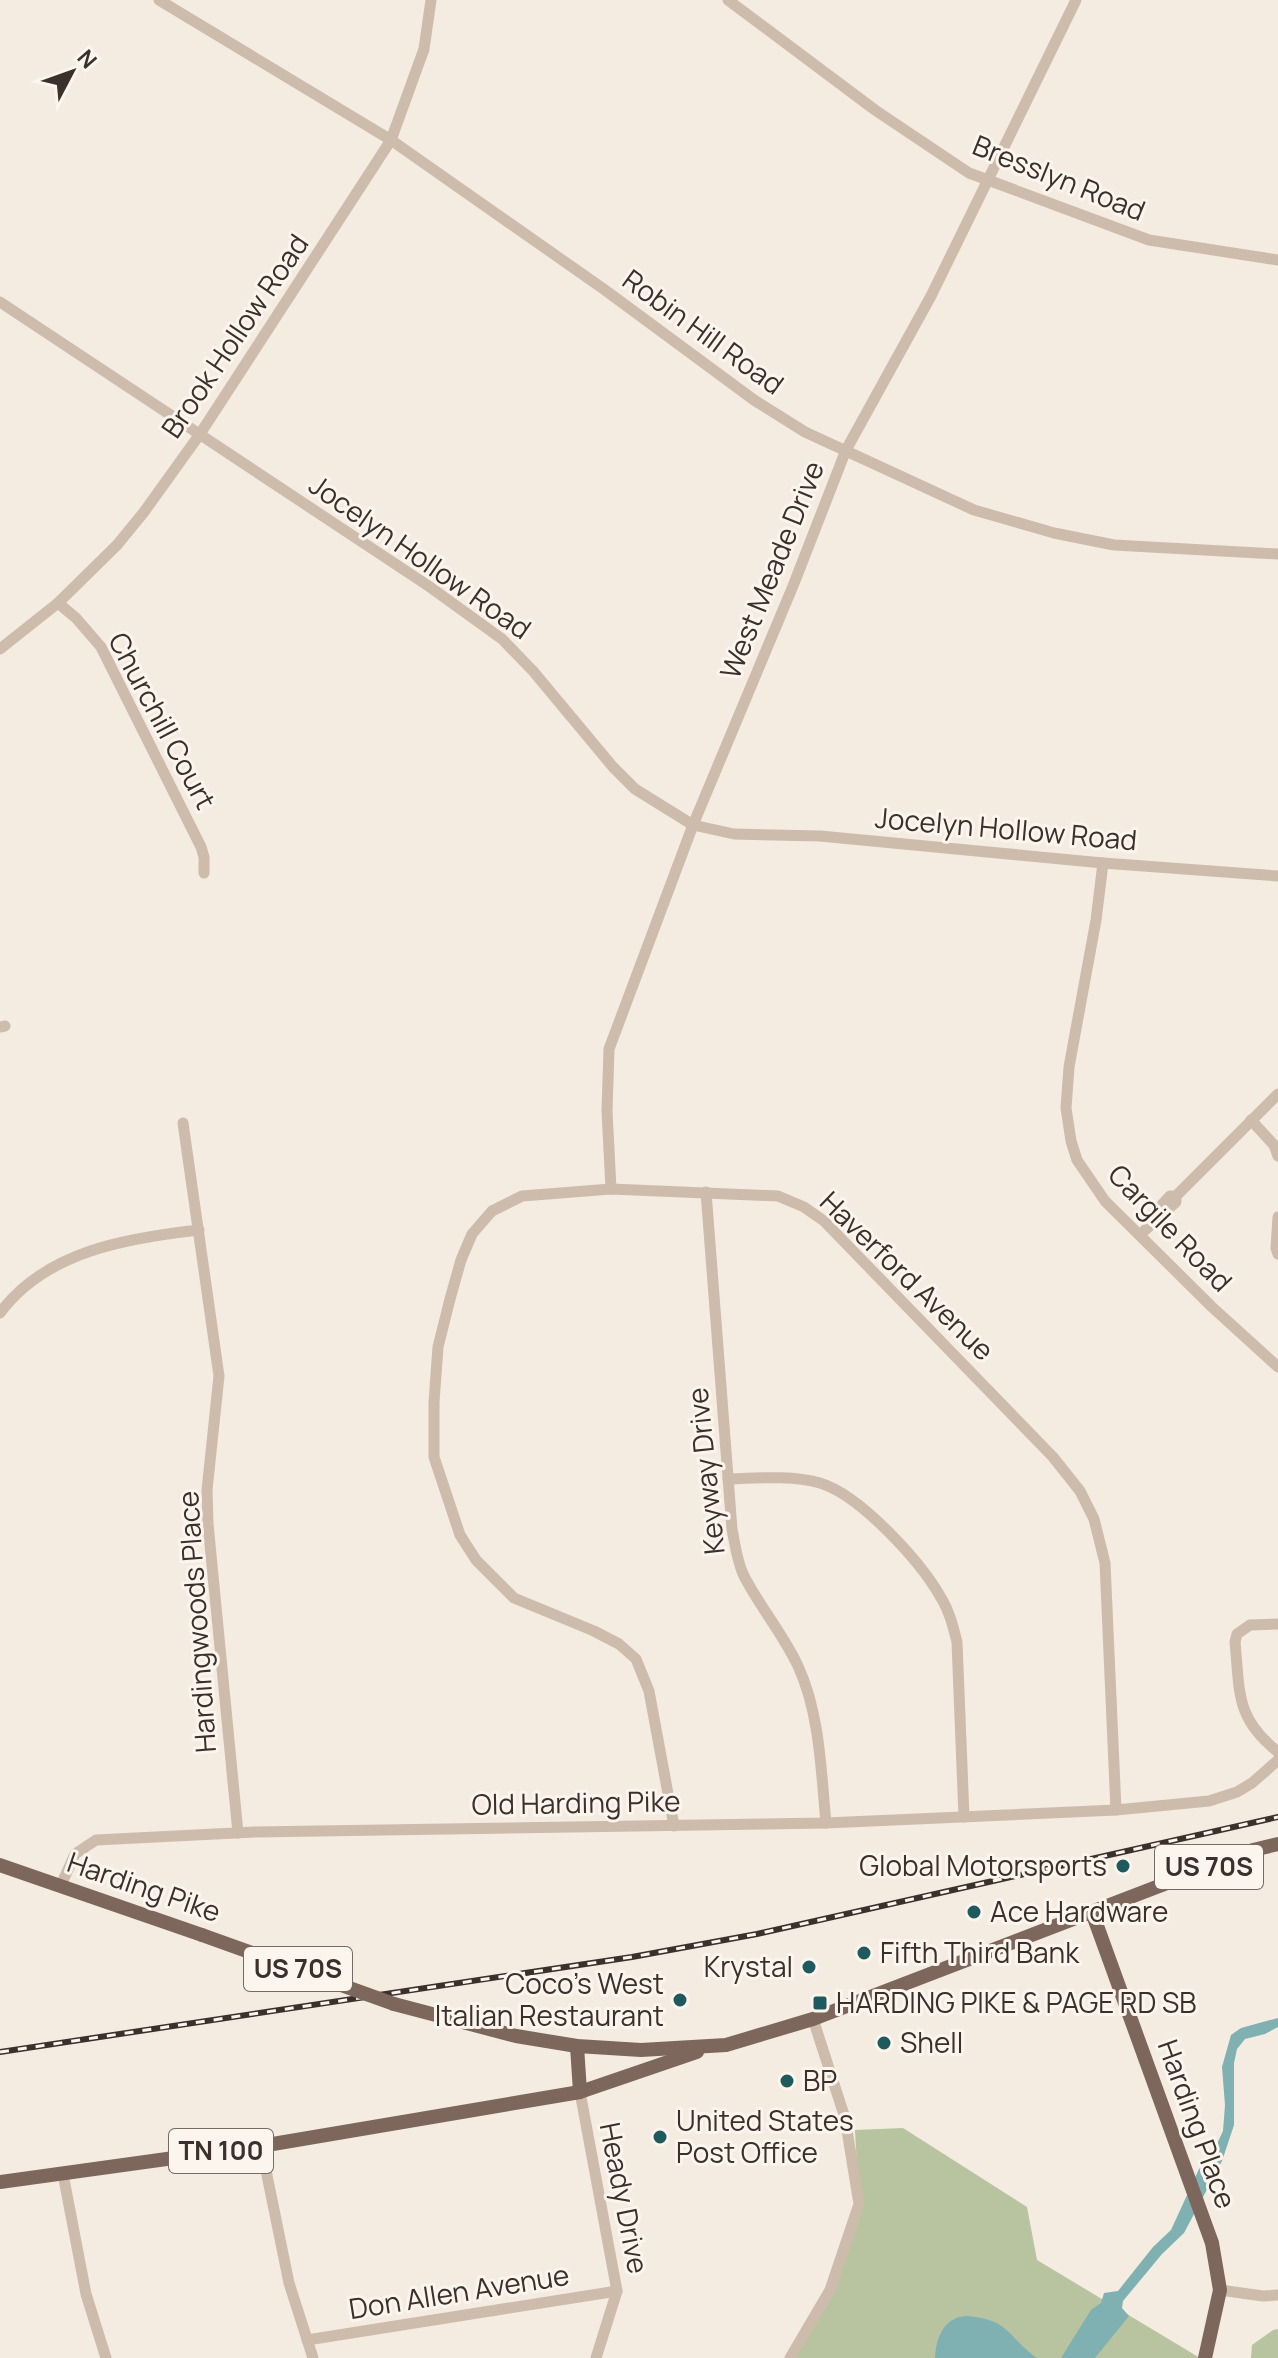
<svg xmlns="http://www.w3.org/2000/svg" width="1278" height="2358" font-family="Manrope,sans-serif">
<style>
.green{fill:#b8c4a0}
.water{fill:#7fb0b2}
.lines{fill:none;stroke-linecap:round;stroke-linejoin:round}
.minor{stroke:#cdbbac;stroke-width:11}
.major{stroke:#7d675c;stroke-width:14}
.rail-casing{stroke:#3b302b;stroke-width:6}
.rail{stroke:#fbf5ee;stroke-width:3;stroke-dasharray:9;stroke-linecap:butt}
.major-bridge{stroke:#7d675c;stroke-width:14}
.poi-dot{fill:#1f5a5e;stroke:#fbf5ee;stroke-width:3}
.labels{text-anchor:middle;stroke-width:6;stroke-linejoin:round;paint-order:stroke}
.shield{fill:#fbf5ee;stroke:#756b66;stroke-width:2}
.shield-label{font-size:26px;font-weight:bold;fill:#3b302b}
.street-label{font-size:28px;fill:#3b302b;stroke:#fbf5ee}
.poi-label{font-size:28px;fill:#3b302b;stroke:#fbf5ee;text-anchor:start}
</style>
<rect width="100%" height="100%" fill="#f4ebe1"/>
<g class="green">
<path d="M903 2128 1027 2207 1037 2260 1200 2358H790L830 2290 859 2204 855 2130Z"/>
<path d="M1278 2329V2358H1251L1252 2345 1273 2330Z"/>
</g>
<g class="water">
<path d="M1278 2018V2027L1265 2034 1245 2039 1237 2049 1234 2063V2125L1222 2161 1184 2233 1162 2254 1123 2301 1122 2308 1129 2316 1095 2358H1061L1091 2310 1101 2303 1104 2293 1118 2291 1153 2247 1171 2230 1199 2169 1209 2161 1223 2131 1225 2105 1222 2067 1231 2035 1241 2028Z"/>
<path d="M966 2316C1010 2319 1006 2336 1037 2358H935C936 2338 944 2317 966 2316Z"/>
</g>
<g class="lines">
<g class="minor">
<path d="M159 0 391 140 605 290 754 400 805 432 974 510 1054 533 1114 545 1278 554"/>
<path d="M728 0 875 110 969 173 1149 240 1278 260"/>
<path d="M0 302 430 587 502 639 533 671 613 767 635 789 693 825 734 834 820 836 1103 863 1278 876"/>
<path d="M58 603 76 618 101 647 201 847 204 857V873"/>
<path d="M0 649 58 603 117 545 144 512 200 434 391 140 424 49 431 0"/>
<path d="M1103 863 1096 920 1069 1067 1066 1108 1071 1141 1077 1160 1105 1201 1212 1307 1278 1367"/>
<path d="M0 1027 5 1026"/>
<path d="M1251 1120 1274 1145 1278 1156"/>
<path d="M183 1123 219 1376 207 1490 208 1524 238 1833"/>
<path d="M611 1189 607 1111 609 1049 693 825 793 586 846 450 931 296 1076 0"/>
<path d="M706 1192 732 1529C735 1544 737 1562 744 1576 760 1607 783 1634 798 1666 820 1714 821 1771 826 1823"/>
<path d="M1278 1217 1276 1248 1278 1254"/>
<path d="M1147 1228 1148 1220 1170 1196H1176L1278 1094"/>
<path d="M1143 1232 1176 1202V1196"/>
<path d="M0 1313C46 1251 127 1238 199 1230"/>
<path d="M728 1479C758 1478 791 1475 820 1483 860 1495 920 1561 940 1596 949 1610 953 1626 957 1642L964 1817"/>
<path d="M1278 1624 1250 1625 1237 1634 1235 1642C1240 1692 1235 1718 1278 1752"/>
<path d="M674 1826 649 1691 636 1659 619 1644 594 1631 514 1598 476 1560 460 1535 434 1457V1402L438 1347 450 1299 461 1260 472 1234 492 1211 522 1196 611 1189 778 1196 804 1207 824 1221 1053 1457 1080 1491 1094 1519 1105 1563 1116 1810"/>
<path d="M61 1885 75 1854 96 1840 255 1832 826 1823 1116 1810 1209 1801 1237 1792 1252 1783 1278 1760"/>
<path d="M580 2092 617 2291 596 2358"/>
<path d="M261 2146 289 2283 313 2358"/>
<path d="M63 2174 86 2294 106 2358"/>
<path d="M1220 2290 1263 2296 1278 2295"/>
<path d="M307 2340 617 2291"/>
<path d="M790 2358 830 2290 859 2204 845 2118 813 2019"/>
</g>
<g class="major">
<path d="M0 1865 202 1935"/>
<path d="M1092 1912 1212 2243 1220 2290 1205 2358"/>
<path d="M394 2004 516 2036 577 2046 641 2050 726 2045 813 2019 1253 1850 1278 1844"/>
<path d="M577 2046 580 2092"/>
<path d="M0 2182 261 2146 580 2092 697 2052"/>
</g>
<g class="rail-casing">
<path id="rail" d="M0 2052 632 1957 757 1934 1278 1817"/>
</g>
<use href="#rail" class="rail"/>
<path class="major-bridge" d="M202 1935 394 2004"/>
</g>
<g class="poi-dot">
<circle cx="1123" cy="1866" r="8"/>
<circle cx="974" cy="1912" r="8"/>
<circle cx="864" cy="1953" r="8"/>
<circle cx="809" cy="1967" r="8"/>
<circle cx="680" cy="2000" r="8"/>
<rect x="812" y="1995" width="16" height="16" rx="4"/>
<circle cx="884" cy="2043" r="8"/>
<circle cx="787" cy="2081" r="8"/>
<circle cx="660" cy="2137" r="8"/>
</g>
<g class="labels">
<g class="shield">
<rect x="1155" y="1845" width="108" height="44" rx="6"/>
<rect x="244" y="1947" width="108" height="44" rx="6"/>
<rect x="169" y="2129" width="104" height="44" rx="6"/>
</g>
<g class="shield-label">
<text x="1209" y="1876">US 70S</text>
<text x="298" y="1978">US 70S</text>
<text x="221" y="2160">TN 100</text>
</g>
<g class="street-label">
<text transform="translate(1059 178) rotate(22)" y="10">Bresslyn Road</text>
<text transform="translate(703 332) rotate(36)" y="10">Robin Hill Road</text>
<text transform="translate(235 336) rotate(-56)" y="10">Brook Hollow Road</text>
<text transform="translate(420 557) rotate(35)" y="10">Jocelyn Hollow Road</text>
<text transform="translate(772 570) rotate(-68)" y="10">West Meade Drive</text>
<text transform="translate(162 721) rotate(62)" y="10">Churchill Court</text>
<text transform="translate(1006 829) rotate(5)" y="10">Jocelyn Hollow Road</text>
<text transform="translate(1170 1228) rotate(46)" y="10">Cargile Road</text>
<text transform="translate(907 1276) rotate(44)" y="10">Haverford Avenue</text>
<text transform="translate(706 1471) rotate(-96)" y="10">Keyway Drive</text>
<text transform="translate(197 1622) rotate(-94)" y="10">Hardingwoods Place</text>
<text transform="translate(576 1803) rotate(-1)" y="10">Old Harding Pike</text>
<text transform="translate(144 1887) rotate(19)" y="10">Harding Pike</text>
<text transform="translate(1197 2124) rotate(70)" y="10">Harding Place</text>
<text transform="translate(624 2198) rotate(79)" y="10">Heady Drive</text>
<text transform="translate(459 2292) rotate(-9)" y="10">Don Allen Avenue</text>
</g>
<g class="poi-label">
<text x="1107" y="1876" text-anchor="end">Global Motorsports</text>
<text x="990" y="1922">Ace Hardware</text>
<text x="880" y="1963">Fifth Third Bank</text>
<text x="793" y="1977" text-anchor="end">Krystal</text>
<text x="664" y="1994" text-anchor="end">Coco's West<tspan x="664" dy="32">Italian Restaurant</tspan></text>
<text x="836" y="2013">HARDING PIKE &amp; PAGE RD SB</text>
<text x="900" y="2053">Shell</text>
<text x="803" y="2091">BP</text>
<text x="676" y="2131">United States<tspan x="676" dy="32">Post Office</tspan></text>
</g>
</g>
<g transform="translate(72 72) rotate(49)" stroke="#fbf5ee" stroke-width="6" paint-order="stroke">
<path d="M0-6L14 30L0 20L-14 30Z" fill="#3b302b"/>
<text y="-12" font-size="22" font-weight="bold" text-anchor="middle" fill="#3b302b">N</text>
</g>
</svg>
